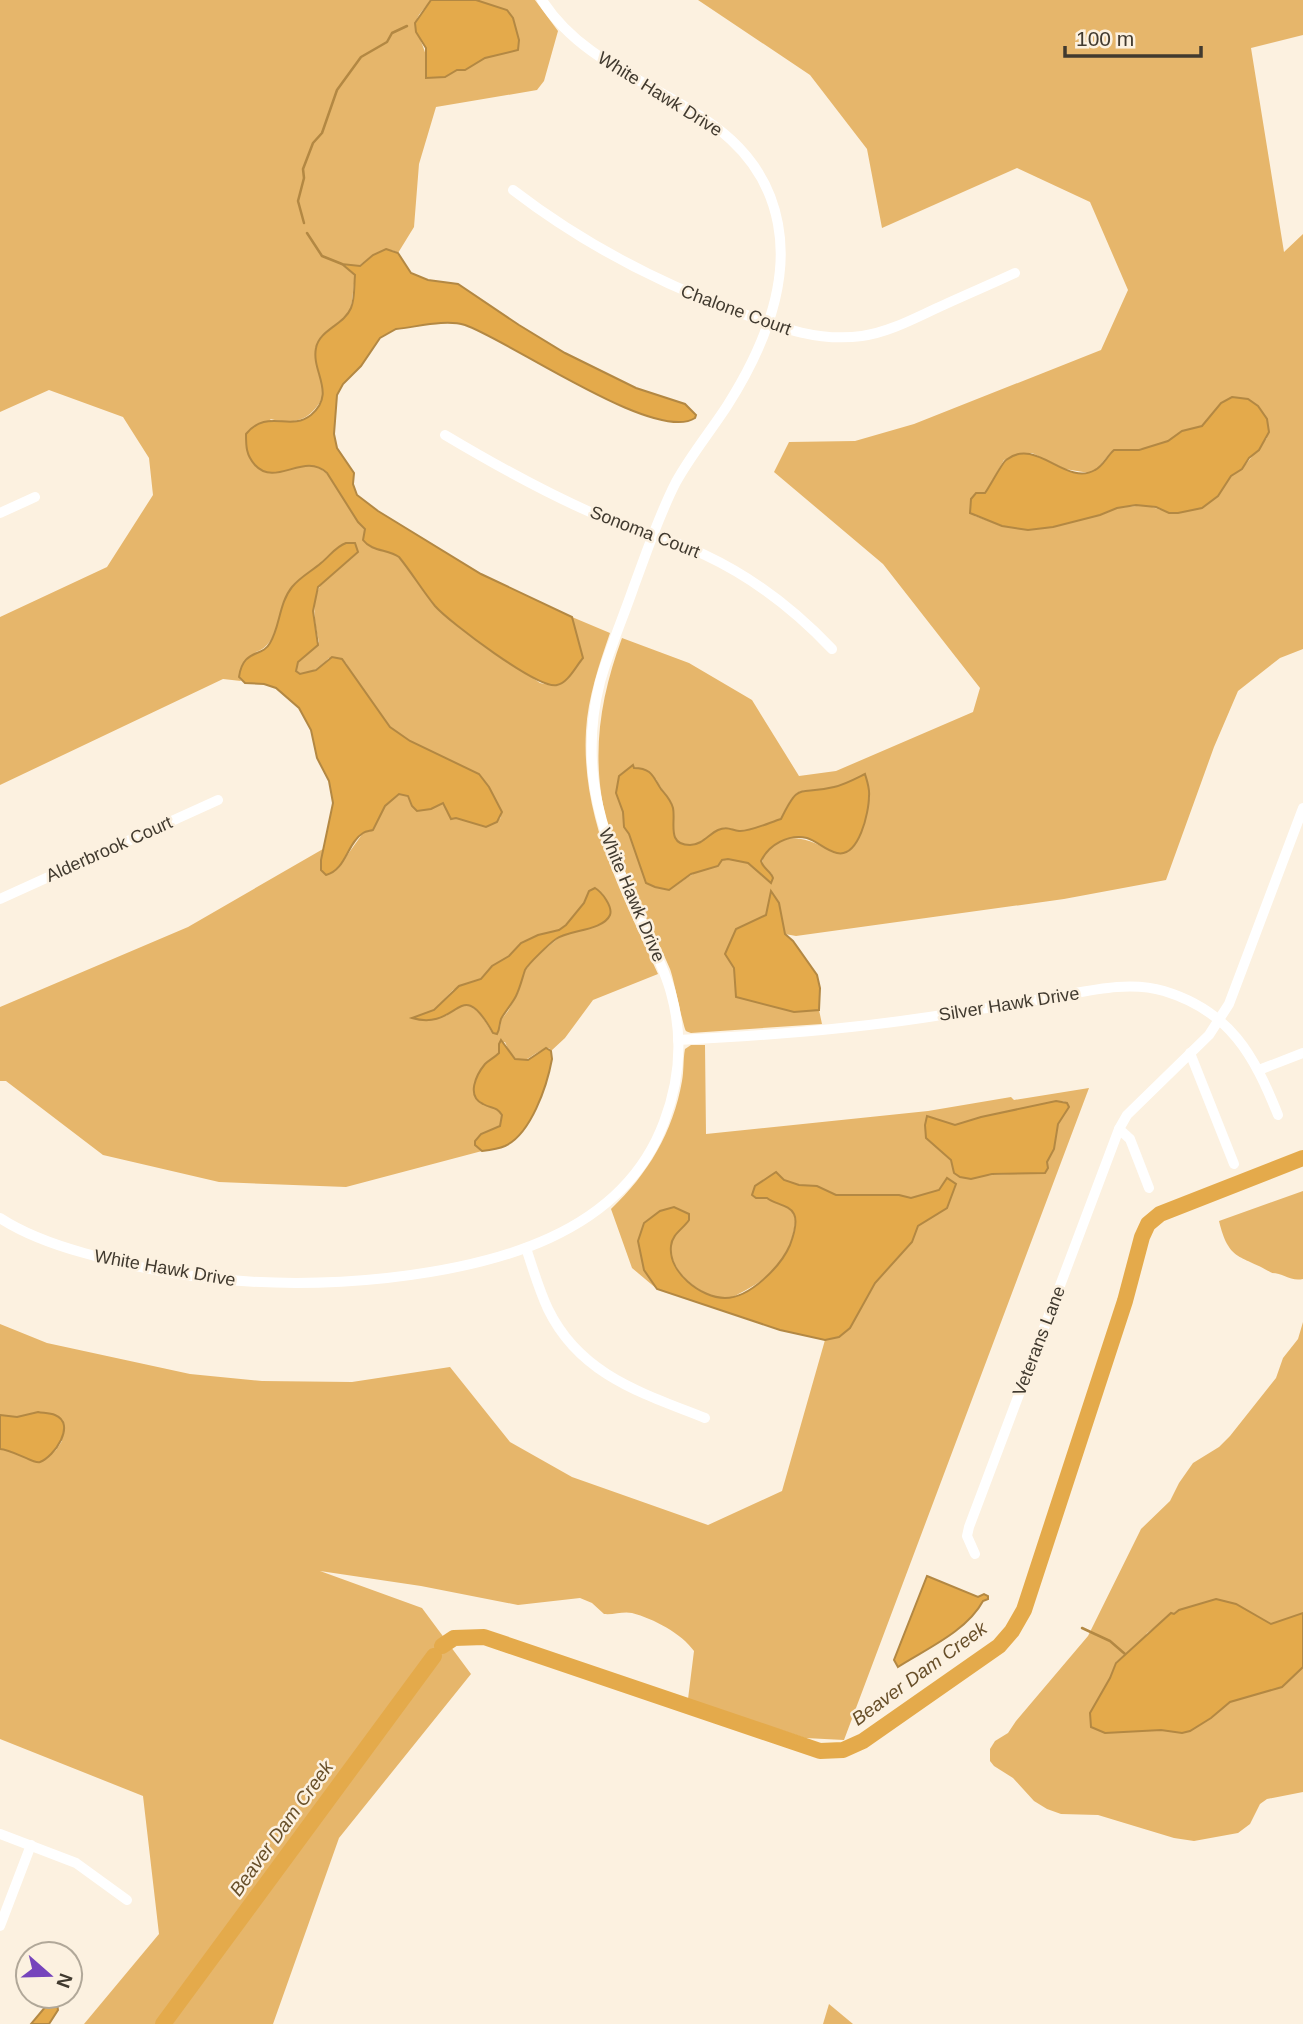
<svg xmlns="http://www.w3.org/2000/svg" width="1303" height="2024" font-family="Arial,sans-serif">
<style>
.green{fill:#e6b66b;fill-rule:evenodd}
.water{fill:#e4aa4b;stroke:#b38843;stroke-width:2}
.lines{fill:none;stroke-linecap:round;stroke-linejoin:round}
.stream{stroke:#b38843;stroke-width:2.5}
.river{stroke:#e4aa4b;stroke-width:16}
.minor{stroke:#fff;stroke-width:10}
.labels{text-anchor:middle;stroke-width:5;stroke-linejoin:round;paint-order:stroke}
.street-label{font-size:18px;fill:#413a2f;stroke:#fcf1e0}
.water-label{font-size:19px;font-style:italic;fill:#684f29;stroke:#fcf1e0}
</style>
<rect width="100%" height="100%" fill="#fcf1e0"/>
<g class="green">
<path d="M0 0H431C427 6 419 13 417 19 412 29 427 48 427 63L445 77 457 70H465L485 58 518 49C518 42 518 39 516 33 507 5 502 9 476 0H535L558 31 544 81 537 90 436 107 419 164 414 227 398 253 392 250 373 255 357 267 345 265 355 275 351 309 316 357 324 395C311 420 297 425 270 419L304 465C334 462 347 511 365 529L363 540 376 549 394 553 399 557 452 622 540 683C567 690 567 675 583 658L572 617 610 633C599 665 588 697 586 731 581 820 623 895 658 974L593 1000 565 1038 551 1051 549 1048C528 1052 520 1078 505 1042L499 1044V1053L484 1065 476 1082 488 1105C496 1105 502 1112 503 1119L500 1126 477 1138 475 1145 482 1151 346 1187 219 1182 103 1155 6 1081H0V1007L188 927 323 849 321 860 343 861 363 833C379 830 376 817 385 806 388 801 394 797 399 794L409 796 412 806 431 809 443 803 449 811 448 814C467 823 480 824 500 819L502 812 489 787 479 774 410 741 390 727 354 678 346 663 329 658C320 666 313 673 300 674L296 671 298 662 319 642C309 601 313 580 352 558L351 543C338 544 334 552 325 560 315 570 300 576 291 588 277 607 280 645 256 652L239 677 241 681 223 679 0 785V617L107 567 153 495 149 458 123 417 49 390 0 412ZM595 888 602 893 610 910 602 923 561 936 533 959 525 971 518 993 508 1011 501 1020 500 1028 491 1031 480 1013 467 1004 460 1005 446 1016 414 1017 434 1010 453 990 481 979 492 966 509 956 521 943 538 935 559 930 566 925 584 903 589 891Z"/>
<path d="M698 0H1303V35L1251 48 1284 252 1303 234V649L1280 658 1238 691 1214 747 1166 880 1064 899 796 936 785 934 779 903 766 915 736 929 734 968 736 997 794 1012 819 1010 822 1024 691 1033C689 1032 687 1032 686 1031 683 1027 674 979 670 969 650 921 622 876 608 826 590 761 599 700 622 638L689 663 752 700 799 776 836 771 973 712 980 688 883 564 774 472 789 442 855 441 914 424 1101 350 1128 290 1090 202 1017 168 882 228 867 149 810 75ZM1221 403 1267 438 1242 469 1231 476 1218 496 1161 510 1146 505 1117 508 1100 515 1053 527 1028 530 1002 526 975 516 976 493H985L1004 460 1017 455 1032 453 1065 469 1089 473 1096 470 1110 453 1118 449 1128 451 1156 446 1168 441 1182 431 1202 426ZM629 769 656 779C660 788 666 793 671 802 678 815 663 853 695 845 706 842 712 830 723 828 730 827 733 830 739 831 749 832 771 822 781 819 799 780 799 795 833 787 844 785 855 779 865 775L870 796 862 831 853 846 837 853C814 844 796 829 773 846 766 852 762 857 762 865L772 874 762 876C758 873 754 867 750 864 725 847 689 877 669 890L656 887 647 880 629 834 624 827 623 812 616 793 623 773Z"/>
<path d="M691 1045H705L706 1134 928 1111 1011 1097 1014 1100 1089 1088 844 1740 805 1738 688 1699 694 1651C681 1633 654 1619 632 1613 623 1611 614 1615 604 1614L592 1603 580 1598 518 1605 421 1586 320 1571 422 1608 471 1674 339 1838 273 2024H84L159 1934 143 1796 0 1739V1449L12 1450 34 1462H41L56 1450 62 1441 36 1412 17 1417 0 1415V1324L47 1343 190 1374 262 1381 352 1382 450 1367 510 1442 572 1477 708 1525 782 1491 825 1340 839 1337 850 1328 875 1283 912 1242 917 1226 947 1208 956 1184 947 1178 939 1190 910 1198 898 1195H836L817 1186 799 1185 784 1180 776 1172 756 1198H767C774 1204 790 1205 794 1213 796 1218 795 1224 794 1229 789 1258 771 1277 746 1290 740 1293 733 1298 726 1298 712 1298 696 1289 687 1280 678 1272 670 1259 671 1247 672 1234 685 1227 689 1215L644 1270 657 1289 632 1268 611 1209C648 1174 673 1132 682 1081 684 1071 683 1059 685 1049ZM1063 1101 1067 1103 1068 1108 1058 1124 1052 1153 1042 1172 960 1177 927 1116 955 1125 981 1117Z"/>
<path d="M1303 1191V1279C1291 1282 1283 1273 1272 1273 1240 1254 1229 1262 1219 1221Z"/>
<path d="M1303 1322V1613L1271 1624 1216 1599 1179 1610 1147 1633 1143 1640 1116 1662 1110 1678 1090 1713 1105 1733 1161 1730 1182 1733 1211 1718 1230 1702 1282 1687 1303 1667V1792L1267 1799 1260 1804 1250 1824 1238 1833 1194 1841 1174 1838 1098 1815 1061 1814 1047 1809 1034 1801 1013 1778 994 1766 990 1761V1749L995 1741 1008 1733 1016 1721 1088 1636 1141 1529 1170 1501 1179 1483 1193 1463 1219 1447 1230 1436 1276 1378 1283 1358 1298 1339Z"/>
<path d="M829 2004 853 2024H823Z"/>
</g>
<g class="water">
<path d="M431 0H476L507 10 513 18 519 40 518 50 485 58 465 70H457L445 77 426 78V48L416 32 415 23Z"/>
<path d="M386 249 398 253 411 273 428 280 458 284 519 325 565 353 636 388 685 404 696 415 695 418C656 444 509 340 465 325 445 319 417 327 396 329L380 338 361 366 343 384 337 395 334 434 337 448 354 473 353 484 357 495 378 511 481 574 572 617 583 658C576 666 568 683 557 685 539 690 449 622 435 606 422 590 412 573 399 557 388 549 372 552 363 540L365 529 358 522 327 473C304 451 276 488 255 465 246 455 246 446 246 434 267 408 290 432 311 415 337 393 311 372 316 348 319 330 344 325 351 308 355 299 354 286 355 275L342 264 360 266 373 255Z"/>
<path d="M1232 397 1248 399 1258 406 1267 419 1269 432 1259 450 1249 458 1242 469 1231 476 1218 496 1202 508 1178 513H1169L1156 507 1136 505 1117 508 1100 515 1053 527 1028 530 1002 526 970 513 971 499 976 493H985C990 486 1002 463 1006 460 1036 436 1066 487 1095 470 1103 466 1107 456 1114 450H1139L1168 441 1182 431 1202 426 1221 403Z"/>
<path d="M346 543H355L358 552 318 587 313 611 318 645 298 662 296 671 300 674 316 670 332 657 342 659 390 727 410 741 479 774 489 787 502 812 497 822 486 827 456 818 451 819 443 803 431 809 417 811 412 806 408 796 399 794 385 806 373 830C370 831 366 831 363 833 347 843 346 870 326 875L321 870V860L333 803 329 781 317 758 311 730 299 708 276 688 264 684 245 683 239 677C243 648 262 658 270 643 280 627 279 603 292 587 300 577 312 571 321 563 330 556 335 547 346 543Z"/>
<path d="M633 765 634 768C652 768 653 777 661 789 666 795 671 800 673 808 676 822 666 845 690 845 702 845 709 834 718 830 727 826 731 830 739 831 749 832 771 822 781 819 800 780 798 796 834 787 844 785 855 779 865 774 867 781 870 789 869 796 869 812 859 858 837 853 826 851 817 841 807 838 789 834 769 844 761 861 763 869 771 871 773 878L771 883 748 863 728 859 722 860 718 866 691 874 669 890 655 887 646 883 629 834 624 827 623 812 616 793 619 776Z"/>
<path d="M595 888C602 892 613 907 610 915 603 931 568 930 556 939 549 944 528 964 525 970 522 979 520 988 516 996 512 1004 504 1013 501 1019 499 1025 500 1029 497 1034L493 1033C459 972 460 1032 412 1018L434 1010 459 986 481 979 492 966 509 956 521 943 538 935 559 930 566 925 584 903 589 891Z"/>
<path d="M771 891 779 903 785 934 793 941 817 975 820 988 819 1010 794 1012 736 997 734 968 725 954 736 929 766 915Z"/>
<path d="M501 1040 515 1059 528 1060 546 1048 551 1051 552 1059C547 1086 531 1134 505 1146 498 1149 490 1150 482 1151L475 1145V1141L481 1134 500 1126 502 1115C496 1106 492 1109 483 1104 466 1096 476 1075 485 1064 489 1060 494 1058 499 1053V1044Z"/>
<path d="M1056 1101 1067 1103 1069 1107 1058 1124 1054 1149 1047 1162 1048 1168 1045 1173 992 1174 971 1179 960 1177 954 1173 951 1160 926 1138 925 1125 927 1116 955 1125 981 1117Z"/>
<path d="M776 1172 784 1180 799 1185 817 1186 836 1195H899L911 1198 939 1190 947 1178 956 1184 947 1208 918 1226 912 1242 875 1283 850 1328 839 1337 825 1340 780 1330 657 1289 644 1270 638 1241 644 1223 660 1211 674 1207 689 1214V1220C683 1229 672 1234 671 1246 668 1272 701 1298 725 1298 750 1298 781 1266 790 1245 793 1237 798 1222 794 1214 790 1205 774 1204 767 1198H756L752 1195 755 1186Z"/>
<path d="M38 1412C43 1413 50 1413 55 1415 77 1424 54 1457 40 1462 36 1465 11 1449 0 1449V1415L17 1417Z"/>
<path d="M927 1576 978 1597 984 1594 988 1596V1599L983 1601C967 1631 926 1649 898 1667L894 1660Z"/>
<path d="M1216 1599 1236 1604 1271 1624 1303 1613V1667L1282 1687 1230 1702 1211 1718 1190 1731 1182 1733 1161 1730 1105 1733 1091 1727 1090 1713 1110 1678 1116 1663 1171 1613 1174 1614 1179 1610Z"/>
<path d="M56 1997 58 2010 49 2024H31L51 2000Z"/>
</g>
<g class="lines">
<g class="stream">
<path d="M304 223 298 201 304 178 303 169 313 143 322 133 337 90 361 57 387 42 392 33 407 26"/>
<path d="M307 233 322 256 342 264"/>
<path d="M1082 1628 1110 1641 1125 1654"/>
</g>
<g class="river">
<path d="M442 1646 454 1638 484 1637 820 1751 843 1750 863 1741 999 1646 1012 1631 1024 1610 1125 1301 1142 1237 1148 1224 1160 1214 1303 1158"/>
<path d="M163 2024 434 1656"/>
</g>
<g class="minor">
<path d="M513 190C582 243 656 282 738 312 779 327 817 342 862 336 889 332 913 319 937 308 963 296 989 285 1015 273"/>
<path d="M445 435C492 463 540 490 590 512 628 528 668 538 705 555 754 578 795 610 832 649"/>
<path d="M0 513 35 497"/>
<path d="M0 899 218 800"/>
<path d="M678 1040C760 1036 841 1030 922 1018 964 1012 1006 1005 1048 998 1085 992 1127 980 1164 991 1230 1011 1254 1055 1278 1115"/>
<path d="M1190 1053 1234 1164"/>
<path d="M1259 1070 1303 1053"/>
<path d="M1119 1129 1130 1139 1149 1188"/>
<path d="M0 1218C26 1235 55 1245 84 1253 183 1282 285 1289 387 1278 494 1266 622 1235 664 1122 680 1080 683 1036 671 993 665 970 653 948 644 927 606 842 576 777 600 682 609 650 623 618 634 586 647 551 659 515 676 482 691 455 710 432 727 406 760 354 790 287 778 224 754 95 603 97 542 0"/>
<path d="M526 1248C533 1269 539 1290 548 1309 580 1375 642 1393 705 1418"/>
<path d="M975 1554 967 1536 969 1527 1119 1129 1127 1115 1209 1035 1229 1004 1303 808"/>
<path d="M0 1834 76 1863 127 1900"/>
<path d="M0 1926 31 1845"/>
</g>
</g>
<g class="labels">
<g class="street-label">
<text transform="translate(660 94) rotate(32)" y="6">White Hawk Drive</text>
<text transform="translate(736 310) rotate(20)" y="6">Chalone Court</text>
<text transform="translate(645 532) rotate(21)" y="6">Sonoma Court</text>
<text transform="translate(109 849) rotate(-24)" y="6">Alderbrook Court</text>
<text transform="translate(632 895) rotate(67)" y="6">White Hawk Drive</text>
<text transform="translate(1009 1004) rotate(-9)" y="6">Silver Hawk Drive</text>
<text transform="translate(165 1268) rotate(10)" y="6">White Hawk Drive</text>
<text transform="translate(1039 1341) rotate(-69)" y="6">Veterans Lane</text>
</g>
<g class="water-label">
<text transform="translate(919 1673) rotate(-36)" y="7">Beaver Dam Creek</text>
<text transform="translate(281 1828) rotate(-54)" y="7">Beaver Dam Creek</text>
</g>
</g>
<g transform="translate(49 1975) rotate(110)"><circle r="33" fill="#fcf1e0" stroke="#b1a899" stroke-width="2"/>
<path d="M0-5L12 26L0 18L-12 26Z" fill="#7644bc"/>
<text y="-10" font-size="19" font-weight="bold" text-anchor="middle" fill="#413a2f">N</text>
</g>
<path d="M1065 46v10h136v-10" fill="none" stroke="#413a2f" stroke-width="3.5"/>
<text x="1076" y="46" font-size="21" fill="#413a2f" stroke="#fcf1e0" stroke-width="5" paint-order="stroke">100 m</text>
</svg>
